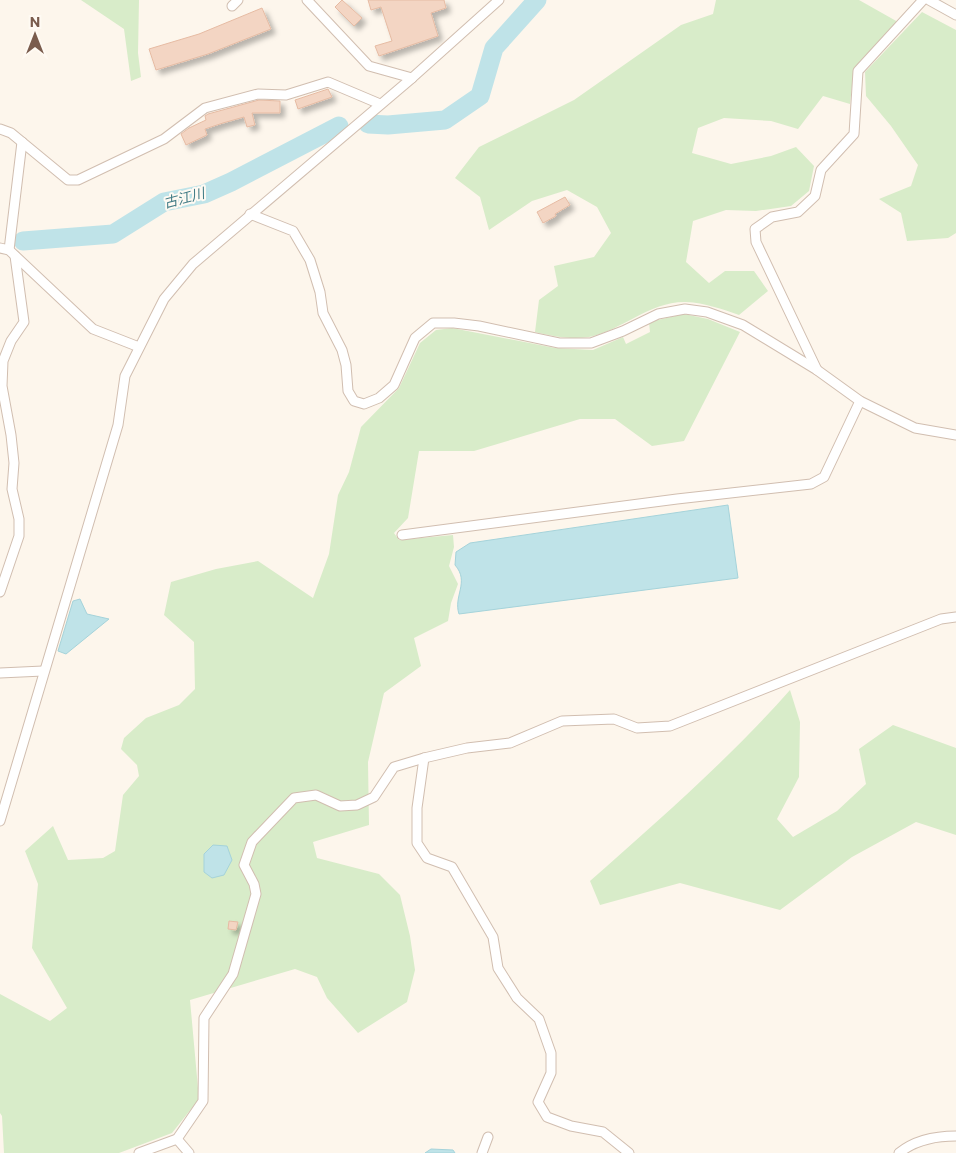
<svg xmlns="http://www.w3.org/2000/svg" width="956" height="1153" font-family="Commissioner,'Noto Sans JP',sans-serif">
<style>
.green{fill:#d8ecc9}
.water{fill:#bfe3e8;stroke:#a5d3da}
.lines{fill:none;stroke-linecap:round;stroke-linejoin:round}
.river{stroke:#bfe3e8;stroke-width:19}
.building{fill:#f3d5c3;stroke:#e6bba3;filter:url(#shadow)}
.minor-casing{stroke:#d1beb0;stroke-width:11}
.minor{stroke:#fff;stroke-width:9}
.labels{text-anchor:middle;stroke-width:4;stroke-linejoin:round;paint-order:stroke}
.water-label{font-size:14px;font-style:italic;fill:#437c86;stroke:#fffaf3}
</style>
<defs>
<filter id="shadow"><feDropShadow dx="4.5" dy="4.5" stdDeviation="2.5" flood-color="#0004"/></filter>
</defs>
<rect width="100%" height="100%" fill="#fdf6ec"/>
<g class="green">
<path d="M81 0H139L138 53 141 77 131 81 124 29Z"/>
<path d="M716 0H859L898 22 854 68 850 104 823 96 798 129 771 121 724 118 698 128 692 153 731 164 771 156 796 147 814 166 809 191 791 206 756 211 726 210 693 221 686 262 709 283 725 271H754L768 291 739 315C722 309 705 303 686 302 650 301 623 330 589 337 570 340 553 336 535 332L539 300 558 286 554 266 594 257 611 233 597 207 567 190 532 201 489 230 480 197 455 178 479 147 574 100 681 25 713 14Z"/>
<path d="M922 12 956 30V233L948 238 907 241 901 213 879 199 911 186 918 165 891 126 866 96 865 72Z"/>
<path d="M684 314 708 319 740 332 684 441 652 446 615 419H580L474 451H419L408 518 394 533 399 540 453 535 454 547 449 566 458 584 451 603 448 621 414 638 421 666 384 693 368 762 369 825 313 842 317 858 379 874 400 895 410 936 415 970 407 1002 358 1033 327 998 317 977 295 969 190 1000 199 1099 172 1133 119 1153H4L2 1116 0 1113V994L50 1021 67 1008 32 948 38 884 25 851 53 826 68 860 103 858 115 851 123 795 139 776 137 765 121 749 124 738 146 718 179 705 195 689 194 642 164 615 171 582 216 569 258 561 313 598 329 554 338 495 349 472 361 427 399 388 420 343 436 330 452 328 555 348 593 350 623 337 626 344 650 332 649 322Z"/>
<path d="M790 690 800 722 799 777 777 819 793 837 837 811 866 784 859 749 893 725 956 748V835L916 822 852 857 780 910 680 883 600 905 590 881C659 820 729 759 790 690Z"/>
</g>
<g class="water">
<path d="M728 505 738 578 459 614C453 596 470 582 455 565L456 552 470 543Z"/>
<path d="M80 599 87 614 109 619 66 654 58 651 73 601Z"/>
<path d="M213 845 227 846 232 860 224 875 212 878 204 872V854Z"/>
<path d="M431 1149 453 1150 455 1153H425Z"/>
</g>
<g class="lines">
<g class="river">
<path d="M368 124 388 125 445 120 480 96 494 48 537 0"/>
<path d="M23 241 113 234 164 202 204 194 231 182 339 126"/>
</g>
</g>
<g class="building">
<path d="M342 0 362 18 354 26 335 7Z"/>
<path d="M368 0H444L446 8 431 13 438 36 379 56 375 46 392 41 381 7 371 10Z"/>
<path d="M262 8 271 29 208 54 156 70 149 49 199 34Z"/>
<path d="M328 89 332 97 298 109 295 100Z"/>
<path d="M259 100 280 101V113H252L255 125 247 127 244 117 223 123 205 129 207 135 186 145 181 134 189 128 206 120 205 116 208 114Z"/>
<path d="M565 197 570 205 555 214 556 216 543 223 537 212Z"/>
<path d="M229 921 238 922 236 930 228 929Z"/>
</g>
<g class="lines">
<g class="minor-casing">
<g id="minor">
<path d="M307 0 369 66 412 78"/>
<path d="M929 0 956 15"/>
<path d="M232 6 238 0"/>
<path d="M0 129 11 133 68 180H78L164 139 205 108 258 94 286 95 328 82 380 104"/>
<path d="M250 214 293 231 310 260 320 292 323 313 342 350 346 365 348 391 354 401 364 404 379 398 394 385 415 338 433 323H454L479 326 559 343H591L623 331 658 314 685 309 707 312 743 325 817 370 860 401 915 428 956 435"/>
<path d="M0 248 9 250 93 329 139 347"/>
<path d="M9 250 22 142"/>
<path d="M817 370 756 242 755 229 772 217 798 212 815 196 821 170 854 134 858 71 923 0"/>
<path d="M402 535 677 499 811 484 824 477 860 401"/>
<path d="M0 592 19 536V519L12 489 14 463 11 435 2 386 3 361 11 341 24 322 15 256"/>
<path d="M0 673 43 671"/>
<path d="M424 758 417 808V843L427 858 452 867 493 937 498 968 517 998 539 1019 551 1053V1073L538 1102 547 1117 571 1126 603 1132 629 1153"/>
<path d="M0 821 118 425 125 376 164 299 193 264 412 78 499 0"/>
<path d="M177 1139 189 1153"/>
<path d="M139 1153 177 1139 203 1101 204 1018 233 974 256 894 254 884 244 865 252 842 294 798 316 795 340 806 357 805 374 797 394 767 424 758 467 748 510 743 562 721 614 719 637 728 670 726 941 619 956 617"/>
<path d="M482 1153 488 1137"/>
<path d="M899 1153C915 1140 935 1136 956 1136"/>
</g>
</g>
<use href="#minor" class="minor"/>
</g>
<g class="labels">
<g class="water-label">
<text transform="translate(184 198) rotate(-15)" y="5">古江川</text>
</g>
</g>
<g transform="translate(35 35)" stroke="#fffaf3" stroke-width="4" paint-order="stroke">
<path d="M0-4L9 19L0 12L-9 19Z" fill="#7a5c4d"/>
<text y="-8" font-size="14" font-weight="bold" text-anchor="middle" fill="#7a5c4d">N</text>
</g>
</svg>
